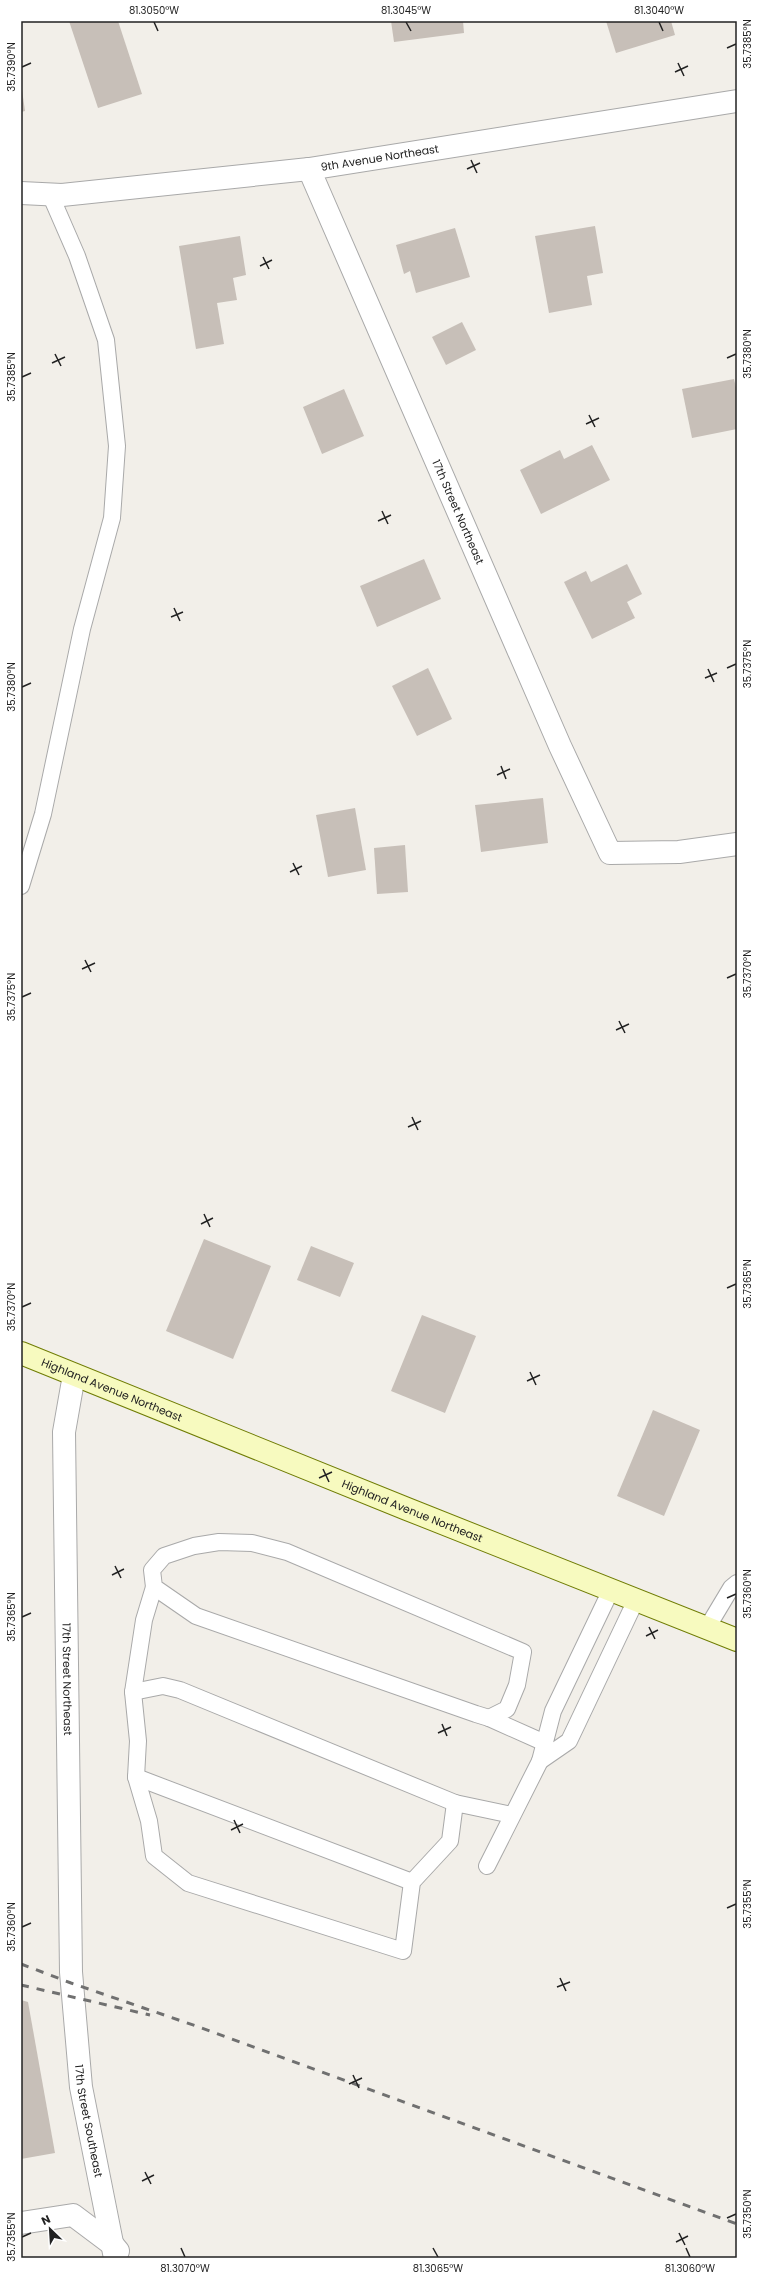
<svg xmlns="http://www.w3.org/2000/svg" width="758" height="2279" font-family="Poppins,sans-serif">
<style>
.building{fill:#c7bfb8}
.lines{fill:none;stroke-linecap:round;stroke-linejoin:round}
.service-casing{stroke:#a9a9a9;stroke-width:18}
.minor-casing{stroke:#a9a9a9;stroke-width:24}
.secondary-casing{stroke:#707d05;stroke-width:24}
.service{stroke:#fff;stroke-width:16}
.minor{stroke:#fff;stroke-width:22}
.secondary{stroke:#f7fabf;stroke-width:22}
.rail{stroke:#707070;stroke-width:3;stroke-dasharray:8 8;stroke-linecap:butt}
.ticks{fill:none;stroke:#222;stroke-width:1.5}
.labels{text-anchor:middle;stroke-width:3.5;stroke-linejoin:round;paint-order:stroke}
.street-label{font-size:11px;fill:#222;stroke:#fff}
.neatline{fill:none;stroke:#222;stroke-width:1.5}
.ticks-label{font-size:10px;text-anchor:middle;fill:#222}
</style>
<rect width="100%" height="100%" fill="#f2efe9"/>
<g class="building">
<path d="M69 21H118L142 94 98 108Z"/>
<path d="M391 21H463L464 33 394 42Z"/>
<path d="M606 21H671L675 35 616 53Z"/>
<path d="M21 83 25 111 21 112Z"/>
<path d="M595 226 603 273 587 276 592 305 549 313 535 236Z"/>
<path d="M455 228 470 277 416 293 410 271 404 274 396 245Z"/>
<path d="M240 236 246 275 233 278 237 300 217 303 224 344 196 349 179 246Z"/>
<path d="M462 322 476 350 446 365 432 337Z"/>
<path d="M734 379 737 392V429L692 438 682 389Z"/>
<path d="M344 389 364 436 322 454 303 407Z"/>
<path d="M592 445 610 480 541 514 520 470 560 450 564 459Z"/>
<path d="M424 559 441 599 377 627 360 586Z"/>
<path d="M627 564 642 594 627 602 635 618 592 639 564 582 586 571 591 582Z"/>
<path d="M428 668 452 719 417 736 392 686Z"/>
<path d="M543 798 548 843 481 852 475 805Z"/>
<path d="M355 808 366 870 328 877 316 815Z"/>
<path d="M405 845 408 892 377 894 374 848Z"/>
<path d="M204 1239 271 1266 233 1359 166 1331Z"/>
<path d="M311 1246 354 1263 340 1297 297 1280Z"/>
<path d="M422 1315 476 1336 445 1413 391 1391Z"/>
<path d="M653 1410 700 1430 664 1516 617 1496Z"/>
<path d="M21 2000 28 2002 55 2153 21 2159Z"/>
</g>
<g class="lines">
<g class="service-casing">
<g id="service">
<path d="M21 886 43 814 82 629 112 518 117 446 106 340 77 256 50 194"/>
<path d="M219 1542 252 1543 287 1552 523 1652 517 1685 507 1709 489 1718 476 1714 196 1616 154 1587 152 1570 164 1556 194 1546Z"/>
<path d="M154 1587 144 1620 133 1692 138 1741 136 1777 149 1821 154 1856 188 1883 403 1951 412 1882 450 1841 455 1803 512 1815"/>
<path d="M611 1590 553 1711 540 1761 569 1741 636 1600"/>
<path d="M707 1628 731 1588 737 1583"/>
<path d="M133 1692 163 1686 180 1690 455 1803"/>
<path d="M489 1718 545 1743"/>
<path d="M136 1777 412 1882"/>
<path d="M487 1866 540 1761"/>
</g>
</g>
<g class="minor-casing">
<g id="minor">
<path id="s1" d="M309 169 560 746 610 853 679 852 737 844"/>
<path id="s2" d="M21 193 62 195 309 169 737 101"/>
<path id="s3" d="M74 1375 64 1432 71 1972 81 2087 115 2258"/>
<path d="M21 2223 73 2215 113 2245 118 2251"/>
</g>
</g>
<g class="secondary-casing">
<g id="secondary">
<path id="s4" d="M21 1353 407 1509 737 1640"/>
</g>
</g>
<use href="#service" class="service"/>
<use href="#minor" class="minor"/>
<use href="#secondary" class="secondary"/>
<g class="rail">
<path d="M21 1964 71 1983 199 2027 737 2224"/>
<path d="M21 1985 150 2015"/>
</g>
</g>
<path class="ticks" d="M154 22 158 31M406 22 411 31M659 22 663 31M727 48 736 44M678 63 684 76M22 67 31 63M675 72 688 66M471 160 477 173M467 169 480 163M263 257 269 269M260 266 272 260M55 354 61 366M727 358 736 354M52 363 65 357M22 377 31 373M589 415 595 427M586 424 599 418M382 511 388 524M378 521 391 515M174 608 180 621M171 617 183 612M727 668 736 664M708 669 714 682M705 678 717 673M22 687 31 683M501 766 506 779M497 775 510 769M293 863 299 875M290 872 302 866M85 960 91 972M82 969 95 963M727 978 736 974M22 997 31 993M619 1021 625 1033M616 1030 629 1024M412 1117 418 1130M408 1127 421 1121M204 1214 210 1227M201 1224 213 1218M727 1288 736 1284M22 1307 31 1303M530 1372 536 1385M527 1381 540 1375M323 1469 329 1482M319 1478 332 1472M115 1566 121 1578M112 1575 124 1569M727 1598 736 1594M22 1617 31 1613M649 1627 655 1639M646 1636 658 1630M442 1724 447 1736M438 1733 451 1727M234 1820 240 1833M231 1830 243 1824M727 1908 736 1904M22 1927 31 1923M560 1978 566 1991M557 1987 570 1982M353 2075 359 2088M349 2084 362 2078M145 2172 151 2184M142 2181 154 2175M727 2218 736 2214M679 2233 685 2245M22 2237 31 2233M676 2242 688 2236M181 2248 185 2257M433 2248 438 2257M686 2248 690 2257"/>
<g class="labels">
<g class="street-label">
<text dy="4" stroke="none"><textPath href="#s2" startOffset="361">9th Avenue Northeast</textPath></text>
<text dy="4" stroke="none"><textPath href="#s1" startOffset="374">17th Street Northeast</textPath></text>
<text dy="4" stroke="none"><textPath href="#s4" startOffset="98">Highland Avenue Northeast</textPath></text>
<text dy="4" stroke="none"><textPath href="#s4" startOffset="422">Highland Avenue Northeast</textPath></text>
<text dy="4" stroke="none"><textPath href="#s3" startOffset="305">17th Street Northeast</textPath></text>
<text dy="4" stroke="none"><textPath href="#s3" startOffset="748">17th Street Southeast</textPath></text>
</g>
</g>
<rect width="758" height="2279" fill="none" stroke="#ffffff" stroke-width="44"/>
<g transform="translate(50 2229) rotate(335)" stroke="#ffffff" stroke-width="3" paint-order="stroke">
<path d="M0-3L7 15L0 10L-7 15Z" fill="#222222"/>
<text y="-6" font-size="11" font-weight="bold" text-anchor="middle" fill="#222222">N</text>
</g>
<rect x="22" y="22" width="714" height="2235" class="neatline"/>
<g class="ticks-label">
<text x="154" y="14">81.3050°W</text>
<text x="406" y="14">81.3045°W</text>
<text x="659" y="14">81.3040°W</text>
<text transform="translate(747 44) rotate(-90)" y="4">35.7385°N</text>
<text transform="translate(11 67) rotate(-90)" y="4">35.7390°N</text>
<text transform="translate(747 354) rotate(-90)" y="4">35.7380°N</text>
<text transform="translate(11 377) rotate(-90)" y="4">35.7385°N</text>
<text transform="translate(747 664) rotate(-90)" y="4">35.7375°N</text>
<text transform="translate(11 687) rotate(-90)" y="4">35.7380°N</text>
<text transform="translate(747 974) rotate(-90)" y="4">35.7370°N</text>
<text transform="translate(11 997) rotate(-90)" y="4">35.7375°N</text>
<text transform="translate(747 1284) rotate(-90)" y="4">35.7365°N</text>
<text transform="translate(11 1307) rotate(-90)" y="4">35.7370°N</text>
<text transform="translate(747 1594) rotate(-90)" y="4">35.7360°N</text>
<text transform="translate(11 1617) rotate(-90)" y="4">35.7365°N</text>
<text transform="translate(747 1904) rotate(-90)" y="4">35.7355°N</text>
<text transform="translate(11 1927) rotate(-90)" y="4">35.7360°N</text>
<text transform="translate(747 2214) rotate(-90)" y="4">35.7350°N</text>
<text transform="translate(11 2237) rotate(-90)" y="4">35.7355°N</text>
<text x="185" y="2272">81.3070°W</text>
<text x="438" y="2272">81.3065°W</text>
<text x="690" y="2272">81.3060°W</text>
</g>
</svg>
